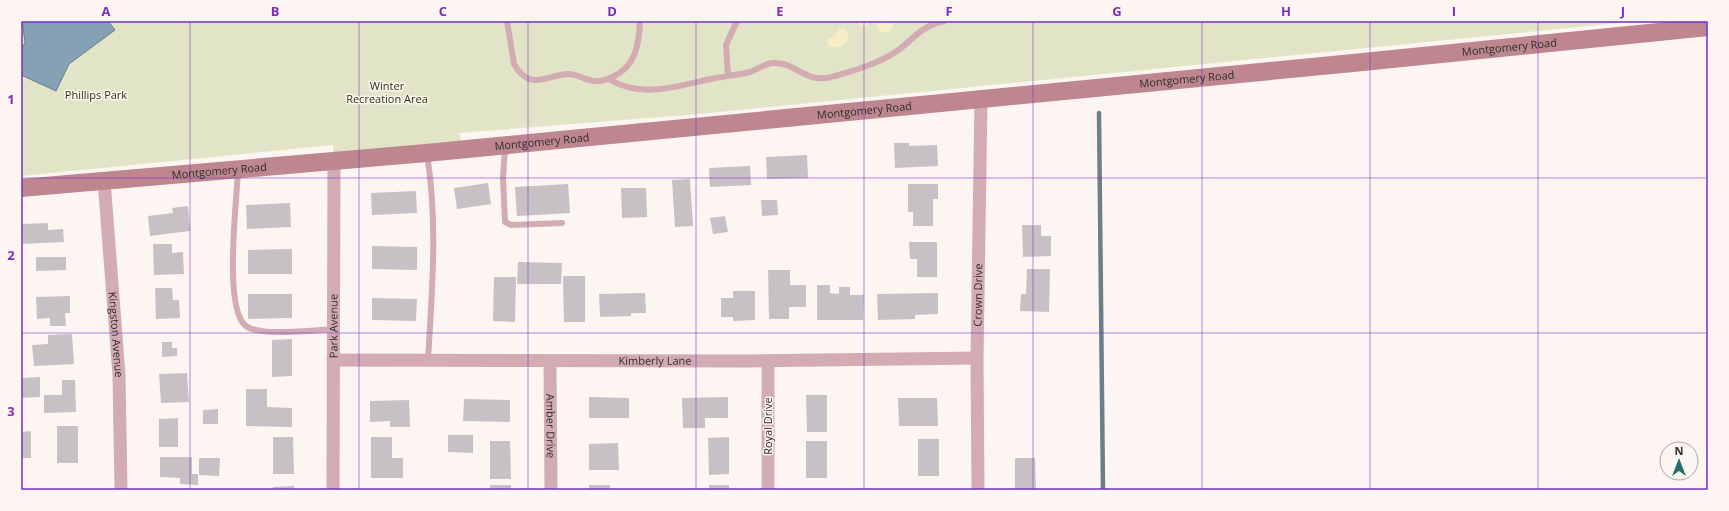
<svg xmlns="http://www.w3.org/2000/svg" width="1729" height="511" font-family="'Open Sans',sans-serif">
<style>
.green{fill:#e1e4c6}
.sand{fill:#f7edc7}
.water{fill:#85a1b3;stroke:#6b7e8a}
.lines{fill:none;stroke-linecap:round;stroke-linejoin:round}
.stream{stroke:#6b7e8a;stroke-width:4.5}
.building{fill:#c7c1c5}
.lane{stroke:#d2acb2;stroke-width:6}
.street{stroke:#d2acb2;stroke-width:13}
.secondary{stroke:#be8790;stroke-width:18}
.grid{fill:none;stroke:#7b2cbf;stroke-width:1;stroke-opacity:0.55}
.labels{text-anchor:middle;stroke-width:3;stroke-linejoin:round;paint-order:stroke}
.street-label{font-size:11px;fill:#2f2d2c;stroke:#fcf5f2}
.park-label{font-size:11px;fill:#2e3009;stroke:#fcf5f2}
.neatline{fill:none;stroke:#7b2cbf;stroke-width:1.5}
.grid-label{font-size:13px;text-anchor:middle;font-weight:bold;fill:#7b2cbf}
</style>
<rect width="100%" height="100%" fill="#fcf5f2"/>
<path class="green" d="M21 21H1639L699 114 459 133 462 143 334 161 333 145 21 176Z"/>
<g class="sand">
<path d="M857 21H895L890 31 882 33 878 30 876 24 869 23 866 26 861 27Z"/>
<path d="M843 28 848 32C849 44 840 51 829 46L827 40 834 36 839 29Z"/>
</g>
<path class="water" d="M22 21H108L115 30 69 64 56 91 21 75V52L25 42Z"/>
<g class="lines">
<path class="stream" d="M1099 113 1103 490"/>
</g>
<g class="building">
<path d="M894 143H909V146L937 145 938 166 895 168Z"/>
<path d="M807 155 808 178 767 179 766 157Z"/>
<path d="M750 166 751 185 710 187 709 168Z"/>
<path d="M690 179 693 226 675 227 672 180Z"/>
<path d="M488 183 491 204 457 209 454 188Z"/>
<path d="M568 184 570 213 517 216 515 187Z"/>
<path d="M908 184H938V199H933V226H913V212H908Z"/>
<path d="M621 188H646L647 217 622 218Z"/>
<path d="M416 191 417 213 372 215 371 193Z"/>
<path d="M761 200H777L778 215 762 216Z"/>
<path d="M290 203 291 227 247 229 246 205Z"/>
<path d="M188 206 190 231 150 236 148 216 173 213 172 208Z"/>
<path d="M725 216 728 232 713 234 710 218Z"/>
<path d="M48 223V230L63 229 64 242 23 244 22 224Z"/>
<path d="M1022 225H1041V236H1051V256L1023 257Z"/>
<path d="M909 242H937V277H917V259H910Z"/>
<path d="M153 244H172V253L183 252 184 274 154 275Z"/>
<path d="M372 246 417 247V270L372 269Z"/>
<path d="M292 249V274H248V250Z"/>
<path d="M36 257H66V270L36 271Z"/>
<path d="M518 262 562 263 561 284H517Z"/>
<path d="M1027 269H1050L1049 312 1020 311 1021 294H1026Z"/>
<path d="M768 270H790V285H806V307H789V319H769Z"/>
<path d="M563 276H585V322H564Z"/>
<path d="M494 277H516L515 322 493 321Z"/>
<path d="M817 285H830V293L839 294V287H850V295H864L863 320H817Z"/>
<path d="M155 288H172L173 300H179L180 318 156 319Z"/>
<path d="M733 291H755V320L733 321V317H721V298H733Z"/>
<path d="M645 293 646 313H631V316L600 317 599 294Z"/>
<path d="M938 293V314L915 315V319L878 320 877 294Z"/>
<path d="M248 294H292V318L248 319Z"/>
<path d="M70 296V313H65L66 326H50V318L37 319 36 297Z"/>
<path d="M372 298 417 299 416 321 372 320Z"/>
<path d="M72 334 74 364 34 366 32 345 48 344V335Z"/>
<path d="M292 339V376L272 377V340Z"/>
<path d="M162 342H172V348H177V356L162 357Z"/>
<path d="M187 373 189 402 161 403 159 374Z"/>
<path d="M40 377V397L22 398V378Z"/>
<path d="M62 380H75L76 412 44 413V395H62Z"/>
<path d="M246 389H267V407L292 408V427L246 426Z"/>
<path d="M806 395H827V432H807Z"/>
<path d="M589 397 629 398V418H589Z"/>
<path d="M728 397V418H705V428H683L682 398Z"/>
<path d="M898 398H937L938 426H899Z"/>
<path d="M464 399 510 400V422L463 421Z"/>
<path d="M409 400 410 427H390V421L370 422V401Z"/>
<path d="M218 409V424H203V410Z"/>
<path d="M178 418V447H159V419Z"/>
<rect x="57" y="426" width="21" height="37"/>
<path d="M31 431V458H21V432Z"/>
<path d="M448 435H473V453L448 452Z"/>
<path d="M273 437H293L294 474H273Z"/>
<path d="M371 437H392V458H403V478H371Z"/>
<path d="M729 437V474L709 475 708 438Z"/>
<rect x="918" y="439" width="21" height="37"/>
<path d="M490 441H510L511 479H490Z"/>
<rect x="806" y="441" width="21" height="37"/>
<path d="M618 443 619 470H589V444Z"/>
<path d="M160 457H192V474H198V485L180 484V478L160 477Z"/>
<path d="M199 458H220L219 476 199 475Z"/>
<path d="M1015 458H1035L1036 490H1015Z"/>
<rect x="490" y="485" width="21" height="5"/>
<rect x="589" y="485" width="21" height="5"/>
<rect x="709" y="485" width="20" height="5"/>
<path d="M294 486V490H273V487Z"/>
</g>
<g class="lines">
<g class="lane">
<path d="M507 21 514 64C530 92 546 75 568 74 577 74 585 80 594 81 601 82 606 80 612 77 636 67 639 44 640 21"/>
<path d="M728 75 726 45 737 21"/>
<path d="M609 79C641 99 677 86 711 79 724 76 738 75 750 72 758 69 764 64 772 63 797 61 805 86 835 76 853 71 879 63 894 53 914 40 918 27 944 21"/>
<path d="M505 148 503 177 505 222 511 225 562 223"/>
<path d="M427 154C438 222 432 292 428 360"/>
<path d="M238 170C237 199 223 309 246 326 261 337 314 330 334 329"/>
</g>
<g class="street">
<path id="s1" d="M104 180 119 375 121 490"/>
<path id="s2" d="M333 360 748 361 977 358"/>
<path d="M768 361V490"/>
<path id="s3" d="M550 362 551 490"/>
<path id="s4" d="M333 490 334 161"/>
<path id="s5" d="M978 490 977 358 981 99"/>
</g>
<path class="secondary" id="s6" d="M21 188 426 153 1353 63 1708 27"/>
</g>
<path class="grid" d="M190 21V490M359 21V490M528 21V490M696 21V490M864 21V490M1033 21V490M1202 21V490M1370 21V490M1538 21V490M21 178H1708M21 333H1708"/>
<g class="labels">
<g class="street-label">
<text dy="4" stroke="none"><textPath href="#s6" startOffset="1495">Montgomery Road</textPath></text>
<text dy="4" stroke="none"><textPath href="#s6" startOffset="1171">Montgomery Road</textPath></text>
<text dy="4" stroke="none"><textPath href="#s6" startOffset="847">Montgomery Road</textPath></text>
<text dy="4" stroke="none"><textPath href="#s6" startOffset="523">Montgomery Road</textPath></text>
<text dy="4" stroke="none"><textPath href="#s6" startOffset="199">Montgomery Road</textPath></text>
<text dy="4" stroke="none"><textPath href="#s5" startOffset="195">Crown Drive</textPath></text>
<text dy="4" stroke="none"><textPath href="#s4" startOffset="164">Park Avenue</textPath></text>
<text dy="4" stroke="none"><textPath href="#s1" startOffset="155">Kingston Avenue</textPath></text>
<text dy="4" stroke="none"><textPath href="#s2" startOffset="322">Kimberly Lane</textPath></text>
<text dy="4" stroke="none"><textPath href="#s3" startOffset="64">Amber Drive</textPath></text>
<text transform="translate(768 426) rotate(-90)" y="4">Royal Drive</text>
</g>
<g class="park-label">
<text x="387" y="90">Winter<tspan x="387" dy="13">Recreation Area</tspan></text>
<text x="96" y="99">Phillips Park</text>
</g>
</g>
<rect width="1729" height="511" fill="none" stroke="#fcf5f2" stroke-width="44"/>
<g transform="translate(1679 461)"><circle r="19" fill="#fcf5f2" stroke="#aaa5a3"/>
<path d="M0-3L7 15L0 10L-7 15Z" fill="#267170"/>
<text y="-6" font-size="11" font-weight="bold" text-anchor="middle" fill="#2f2d2c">N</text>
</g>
<rect x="22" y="22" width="1685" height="467" class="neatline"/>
<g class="grid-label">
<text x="106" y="16">A</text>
<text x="275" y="16">B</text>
<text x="443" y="16">C</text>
<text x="612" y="16">D</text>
<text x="780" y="16">E</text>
<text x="949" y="16">F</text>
<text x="1117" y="16">G</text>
<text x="1286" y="16">H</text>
<text x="1454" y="16">I</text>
<text x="1623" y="16">J</text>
<text x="11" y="104">1</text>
<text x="11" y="260">2</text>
<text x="11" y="416">3</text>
</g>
</svg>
